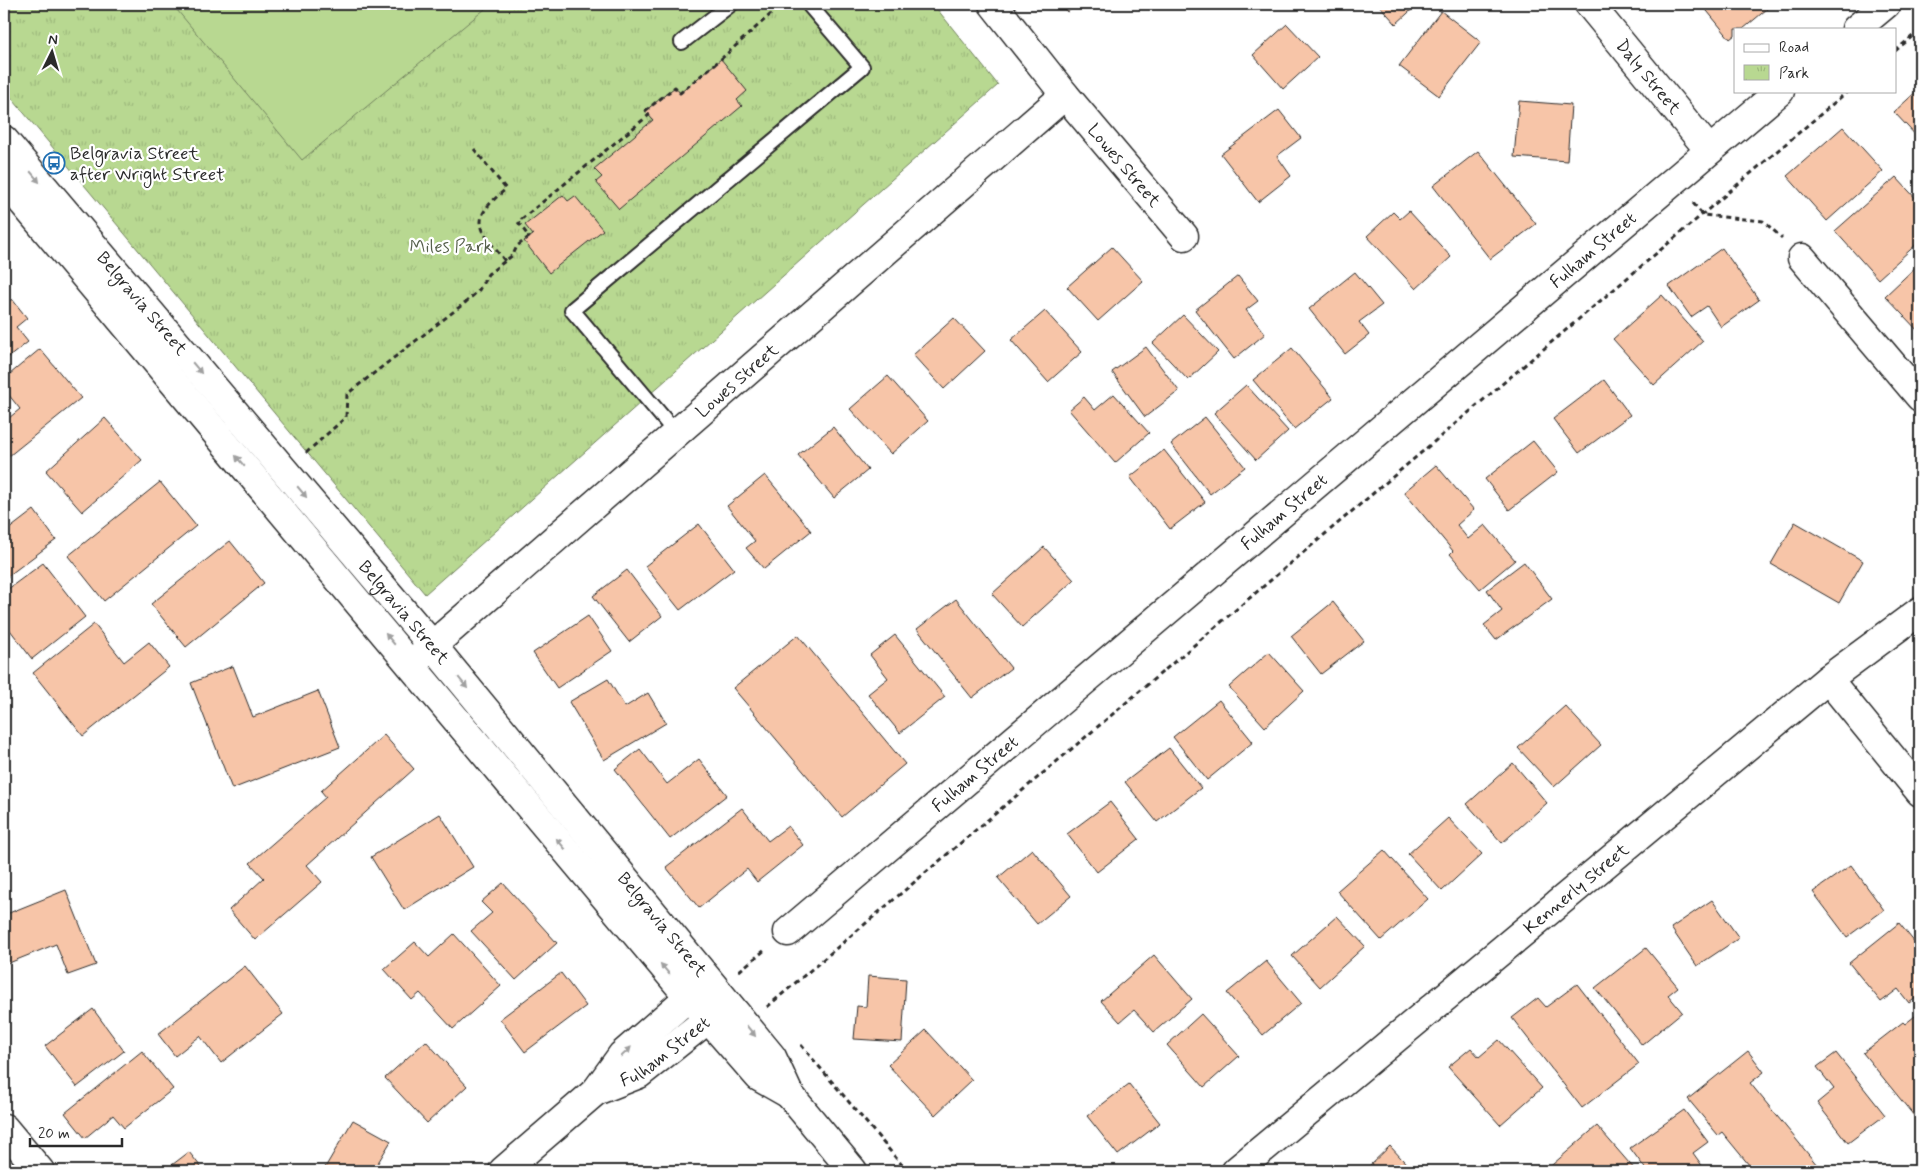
<svg xmlns="http://www.w3.org/2000/svg" width="1924" height="1175" font-family="Mynerve,sans-serif">
<style>
.park{fill:url(#park-tufts);stroke:#72825e}
.garden{fill:#b8d891;stroke:#72825e}
.building{fill:#f7c5a8;stroke:#2b2b2b}
.lines{fill:none;stroke-linecap:round;stroke-linejoin:round}
.lane-casing{stroke:#2b2b2b;stroke-width:18}
.street-casing{stroke:#2b2b2b;stroke-width:31}
.secondary-casing{stroke:#2b2b2b;stroke-width:31}
.path{stroke:#2b2b2b;stroke-width:3;stroke-dasharray:5 4;stroke-linecap:butt}
.lane{stroke:#fff;stroke-width:14}
.street{stroke:#fff;stroke-width:28}
.secondary{stroke:#fff;stroke-width:28}
.oneway{fill:#a0a0a0}
.labels{text-anchor:middle;stroke-width:4.5;stroke-linejoin:round;paint-order:stroke}
.street-label{font-size:18px;fill:#2b2b2b;stroke:#fff}
.poi-label{font-size:18px;fill:#2b2b2b;stroke:#fff;text-anchor:start}
.park-label{font-size:18px;fill:#555f4a;stroke:#fff}
</style>
<defs>
<pattern id="park-tufts" width="24" height="20" patternUnits="userSpaceOnUse" patternTransform="scale(1.25)"><rect width="24" height="20" fill="#b8d891"/><path d="M3 7l-1-3M5 7V3M7 7l1-3M15 17l-1-3M17 17v-4M19 17l1-3" fill="none" stroke="#9eba7d"/></pattern>
</defs>
<rect width="100%" height="100%" fill="#fff"/>
<filter id="ink" filterUnits="userSpaceOnUse"><feTurbulence type="fractalNoise" baseFrequency=".02" numOctaves="2"/><feDisplacementMap in="SourceGraphic" scale="10" xChannelSelector="R" yChannelSelector="G"/><feConvolveMatrix kernelMatrix="1 2 1 2 8 2 1 2 1" color-interpolation-filters="sRGB"/></filter>
<g filter="url(#ink)">
<path class="park" d="M4 4H933L998 85 425 594 4 89Z"/>
<path class="garden" d="M172 4H491L302 160Z"/>
<g class="building">
<path d="M1061 4H1079L1067 12Z"/>
<path d="M1378 4H1418L1396 24Z"/>
<path d="M1706 4H1773L1743 29H1735V35L1730 39 1703 6Z"/>
<path d="M1441 11 1481 42 1439 96 1399 66Z"/>
<path d="M1287 24 1318 57 1283 89 1253 55Z"/>
<path d="M721 59 747 91 737 100 742 106 619 209 596 182 602 177 594 169 653 120 645 111 675 87 680 93Z"/>
<path d="M1920 88V140L1894 112Z"/>
<path d="M1519 101 1571 105 1567 161 1514 157Z"/>
<path d="M1279 110 1301 138 1277 156 1291 176 1258 202 1221 154Z"/>
<path d="M1843 127 1883 171 1827 221 1787 176Z"/>
<path d="M1478 151 1536 224 1490 259 1433 186Z"/>
<path d="M1896 177 1920 203V241L1878 279 1835 231Z"/>
<path d="M563 195 568 201 575 196 603 230 549 273 524 241 533 235 525 225Z"/>
<path d="M1409 211 1451 257 1416 289 1367 236 1393 212 1400 219Z"/>
<path d="M1112 247 1143 281 1098 321 1067 287Z"/>
<path d="M1722 248 1759 300 1721 327 1707 306 1691 317 1669 286Z"/>
<path d="M1920 263V333L1885 296Z"/>
<path d="M1355 272 1382 305 1359 322 1369 335 1345 354 1309 309Z"/>
<path d="M1238 276 1258 301 1246 310 1265 334 1234 359 1195 310Z"/>
<path d="M1662 295 1703 341 1654 385 1613 339Z"/>
<path d="M12 299 27 318 16 327 28 342 4 361V305Z"/>
<path d="M1045 311 1082 352 1048 382 1011 340Z"/>
<path d="M1183 315 1218 352 1188 380 1153 343Z"/>
<path d="M954 318 985 351 944 389 913 355Z"/>
<path d="M1146 347 1179 391 1145 417 1112 372Z"/>
<path d="M1292 348 1333 398 1294 429 1253 380Z"/>
<path d="M40 349 81 398 4 460V422L20 409 4 389V379Z"/>
<path d="M888 376 928 421 891 454 850 409Z"/>
<path d="M1604 380 1630 415 1579 453 1553 419Z"/>
<path d="M1246 385 1288 431 1256 460 1214 413Z"/>
<path d="M1114 394 1149 433 1115 463 1069 410 1084 397 1095 410Z"/>
<path d="M1205 417 1245 467 1210 494 1171 444Z"/>
<path d="M105 418 142 460 82 512 46 471Z"/>
<path d="M833 427 868 470 834 498 798 455Z"/>
<path d="M1533 441 1558 472 1509 510 1485 479Z"/>
<path d="M1164 450 1205 502 1170 529 1130 477Z"/>
<path d="M1436 465 1474 510 1457 525 1468 539 1485 525 1515 560 1480 589 1450 554 1453 551 1404 492Z"/>
<path d="M765 475 811 531 764 569 746 548 755 541 727 506Z"/>
<path d="M160 482 196 526 104 601 68 556Z"/>
<path d="M34 510 56 540 4 579V533Z"/>
<path d="M1795 522 1863 561 1839 603 1771 564Z"/>
<path d="M699 524 734 569 680 610 645 566Z"/>
<path d="M230 541 264 583 186 647 151 604Z"/>
<path d="M1044 547 1074 580 1022 627 992 594Z"/>
<path d="M1524 562 1552 599 1496 640 1484 625 1502 611 1487 590Z"/>
<path d="M43 563 85 617 32 659 4 622V592Z"/>
<path d="M627 570 662 616 629 642 593 596Z"/>
<path d="M956 599 1011 668 972 698 917 629Z"/>
<path d="M1333 602 1364 641 1321 674 1291 636Z"/>
<path d="M588 616 612 651 557 688 533 653Z"/>
<path d="M94 624 124 662 149 642 169 667 83 736 33 673Z"/>
<path d="M798 635 905 764 842 817 733 688Z"/>
<path d="M895 635 945 697 900 733 868 694 888 678 870 655Z"/>
<path d="M1269 652 1304 691 1265 727 1229 687Z"/>
<path d="M233 666 253 717 318 691 340 747 232 789 191 683Z"/>
<path d="M608 679 625 707 648 693 666 723 604 760 569 702Z"/>
<path d="M1219 700 1253 742 1207 780 1173 737Z"/>
<path d="M1565 706 1601 745 1554 787 1518 748Z"/>
<path d="M384 735 414 769 307 865 322 882 255 940 229 910 264 878 250 863 326 797 321 791Z"/>
<path d="M1169 748 1201 788 1157 822 1125 782Z"/>
<path d="M640 749 667 784 699 759 727 795 670 839 615 769Z"/>
<path d="M1513 763 1547 803 1502 843 1467 804Z"/>
<path d="M1110 802 1139 839 1097 872 1067 834Z"/>
<path d="M742 808 768 841 788 826 803 845 757 882 747 869 699 908 666 867Z"/>
<path d="M440 814 473 867 404 910 371 857Z"/>
<path d="M1448 818 1482 854 1442 891 1408 854Z"/>
<path d="M1032 849 1071 896 1037 924 998 878Z"/>
<path d="M1384 850 1428 899 1381 940 1337 891Z"/>
<path d="M1851 865 1884 910 1847 937 1813 892Z"/>
<path d="M503 883 557 943 516 980 471 931 492 913 481 902Z"/>
<path d="M66 890 96 965 68 975 56 944 4 965V915Z"/>
<path d="M1712 900 1739 938 1697 966 1671 928Z"/>
<path d="M1337 916 1365 946 1320 987 1292 956Z"/>
<path d="M1899 923 1920 949V995L1909 1003 1898 989 1881 1002 1849 963Z"/>
<path d="M454 934 501 986 453 1029 420 993 412 1000 384 969 415 942 429 957Z"/>
<path d="M1646 948 1678 987 1668 995 1682 1012 1642 1045 1595 988Z"/>
<path d="M1154 955 1192 999 1154 1032 1134 1010 1120 1022 1101 1001Z"/>
<path d="M1266 961 1301 1003 1263 1035 1227 993Z"/>
<path d="M245 966 283 1014 221 1063 200 1036 175 1056 158 1034Z"/>
<path d="M561 973 586 1006 525 1052 500 1019Z"/>
<path d="M868 976 906 979 902 1042 854 1039 857 1006 866 1007Z"/>
<path d="M1577 984 1639 1064 1582 1108 1512 1018 1538 998 1546 1007Z"/>
<path d="M93 1009 124 1051 77 1087 45 1046Z"/>
<path d="M1920 1012V1121L1919 1122 1863 1053 1903 1022 1905 1024Z"/>
<path d="M1201 1014 1239 1056 1204 1087 1167 1045Z"/>
<path d="M926 1030 972 1080 935 1115 888 1065Z"/>
<path d="M1499 1040 1542 1088 1500 1125 1448 1067 1471 1048 1479 1057Z"/>
<path d="M426 1041 467 1086 427 1123 385 1078Z"/>
<path d="M142 1051 173 1089 124 1128 113 1115 85 1138 65 1113Z"/>
<path d="M1748 1051 1764 1072 1750 1083 1822 1171H1754L1722 1132 1718 1135 1688 1099Z"/>
<path d="M1836 1053 1885 1115 1848 1143 1817 1103 1834 1089 1817 1067Z"/>
<path d="M1129 1084 1160 1123 1118 1155 1087 1116Z"/>
<path d="M1684 1110 1708 1142 1693 1153 1706 1171H1647L1630 1148Z"/>
<path d="M353 1120 391 1141 373 1171H323Z"/>
<path d="M1597 1126 1636 1171H1545Z"/>
<path d="M1390 1146 1413 1171H1374L1369 1166Z"/>
<path d="M189 1152 204 1171H164Z"/>
</g>
<g class="lines">
<g class="lane-casing">
<g id="lane">
<path d="M682 42 731 4"/>
<path d="M676 433 572 310 862 67 810 6 812 4"/>
</g>
</g>
<g class="street-casing">
<g id="street">
<path id="s1" d="M1589 4 1709 150"/>
<path d="M1856 29 1886 4"/>
<path id="s2" d="M1065 95 1184 236"/>
<path d="M1802 258 1920 397"/>
<path id="s3" d="M411 664 1065 95 993 4"/>
<path d="M1828 679 1920 792"/>
<path id="s4" d="M788 932 1780 91"/>
<path id="s5" d="M596 1091 639 1074 727 1004"/>
<path d="M4 1128 40 1171"/>
<path d="M503 1171 596 1091 622 1055 706 982"/>
<path id="s6" d="M1236 1171 1828 679 1920 611"/>
</g>
</g>
<g class="secondary-casing">
<g id="secondary">
<path id="s7" d="M4 140 432 645 772 1057 789 1094 853 1171"/>
<path d="M4 180 688 996 759 1077 789 1094"/>
</g>
</g>
<g class="path">
<path d="M1895 51 1920 30"/>
<path d="M474 149 506 189C468 220 478 227 505 261"/>
<path d="M1693 203 1703 215 1763 221 1782 238"/>
<path d="M306 453 346 417 347 394 466 302 479 290 488 274 513 255 517 246 529 237 518 222 649 115 645 111 675 87 680 93 721 59 782 4"/>
<path d="M739 971 765 950"/>
<path d="M767 1007 1848 91"/>
<path d="M801 1045 907 1171"/>
</g>
<use href="#lane" class="lane"/>
<use href="#street" class="street"/>
<use href="#secondary" class="secondary"/>
</g>
<defs><path id="oneway-solid" d="M-6-.8H1V-3.2L6.5 0L1 3.2V.8H-6Z" transform="scale(1.25)"/></defs>
<g class="oneway">
<use href="#oneway-solid" transform="translate(35 177) rotate(50)"/>
<use href="#oneway-solid" transform="translate(197 368) rotate(50)"/>
<use href="#oneway-solid" transform="translate(240 461) rotate(-130)"/>
<use href="#oneway-solid" transform="translate(302 492) rotate(50)"/>
<use href="#oneway-solid" transform="translate(390 639) rotate(-130)"/>
<use href="#oneway-solid" transform="translate(463 683) rotate(51)"/>
<use href="#oneway-solid" transform="translate(561 844) rotate(-130)"/>
<use href="#oneway-solid" transform="translate(665 969) rotate(-130)"/>
<use href="#oneway-solid" transform="translate(751 1031) rotate(50)"/>
<use href="#oneway-solid" transform="translate(626 1052) rotate(-44)"/>
</g>
</g>
<defs>
<g id="bus-ring" transform="scale(1.125)"><circle r="9.5" fill="#fff" stroke="#1f6fb2" stroke-width="1.5"/><path d="M-5-6H5V4H4V6H2V4H-2V6H-4V4H-5ZM-3.5-4V0h7V-4ZM-3.5 1.2v1.5H-2V1.2ZM2 1.2v1.5H3.5V1.2Z" fill="#1f6fb2"/></g>
</defs>
<g fill-rule="evenodd">
<use href="#bus-ring" x="54" y="163"/>
</g>
<g class="labels">
<g class="street-label">
<text dy="6" stroke="none"><textPath href="#s1" startOffset="94">Daly Street</textPath></text>
<text dy="6" stroke="none"><textPath href="#s2" startOffset="92">Lowes Street</textPath></text>
<text dy="6" stroke="none"><textPath href="#s4" startOffset="1055">Fulham Street</textPath></text>
<text dy="6" stroke="none"><textPath href="#s7" startOffset="214">Belgravia Street</textPath></text>
<text dy="6" stroke="none"><textPath href="#s3" startOffset="432">Lowes Street</textPath></text>
<text dy="6" stroke="none"><textPath href="#s4" startOffset="650">Fulham Street</textPath></text>
<text dy="6" stroke="none"><textPath href="#s7" startOffset="619">Belgravia Street</textPath></text>
<text dy="6" stroke="none"><textPath href="#s4" startOffset="245">Fulham Street</textPath></text>
<text dy="6" stroke="none"><textPath href="#s6" startOffset="442">Kennerly Street</textPath></text>
<text dy="6" stroke="none"><textPath href="#s7" startOffset="1024">Belgravia Street</textPath></text>
<text dy="6" stroke="none"><textPath href="#s5" startOffset="80">Fulham Street</textPath></text>
</g>
<g class="poi-label">
<text x="70" y="159">Belgravia Street<tspan x="70" dy="21">after Wright Street</tspan></text>
</g>
<g class="park-label">
<text x="451" y="252">Miles Park</text>
</g>
</g>
<rect width="1924" height="1175" fill="none" stroke="#fff" stroke-width="20"/>
<rect x="10" y="10" width="1904" height="1155" fill="none" stroke="#2b2b2b" stroke-width="2" filter="url(#ink)"/>
<rect x="1734" y="28" width="162" height="65" fill="#ffffff" stroke="#aaaaaa"/>
<rect x="1744" y="44" width="25" height="8" fill="#ffffff" stroke="#aaaaaa"/>
<text x="1779" y="52" font-size="15" fill="#2b2b2b">Road</text>
<rect x="1744" y="65" width="25" height="15" fill="url(#park-tufts)" stroke="#aaaaaa"/>
<text x="1779" y="78" font-size="15" fill="#2b2b2b">Park</text>
<g transform="translate(52 52) rotate(5)" stroke="#ffffff" stroke-width="4" paint-order="stroke">
<path d="M0-4L9 19L0 12L-9 19Z" fill="#2b2b2b"/>
<text y="-8" font-size="14" font-weight="bold" text-anchor="middle" fill="#2b2b2b">N</text>
</g>
<path d="M30 1138v8h92v-8" fill="none" stroke="#2b2b2b" stroke-width="2.5"/>
<text x="38" y="1138" font-size="15" fill="#2b2b2b" stroke="#ffffff" stroke-width="4" paint-order="stroke">20 m</text>
</svg>
